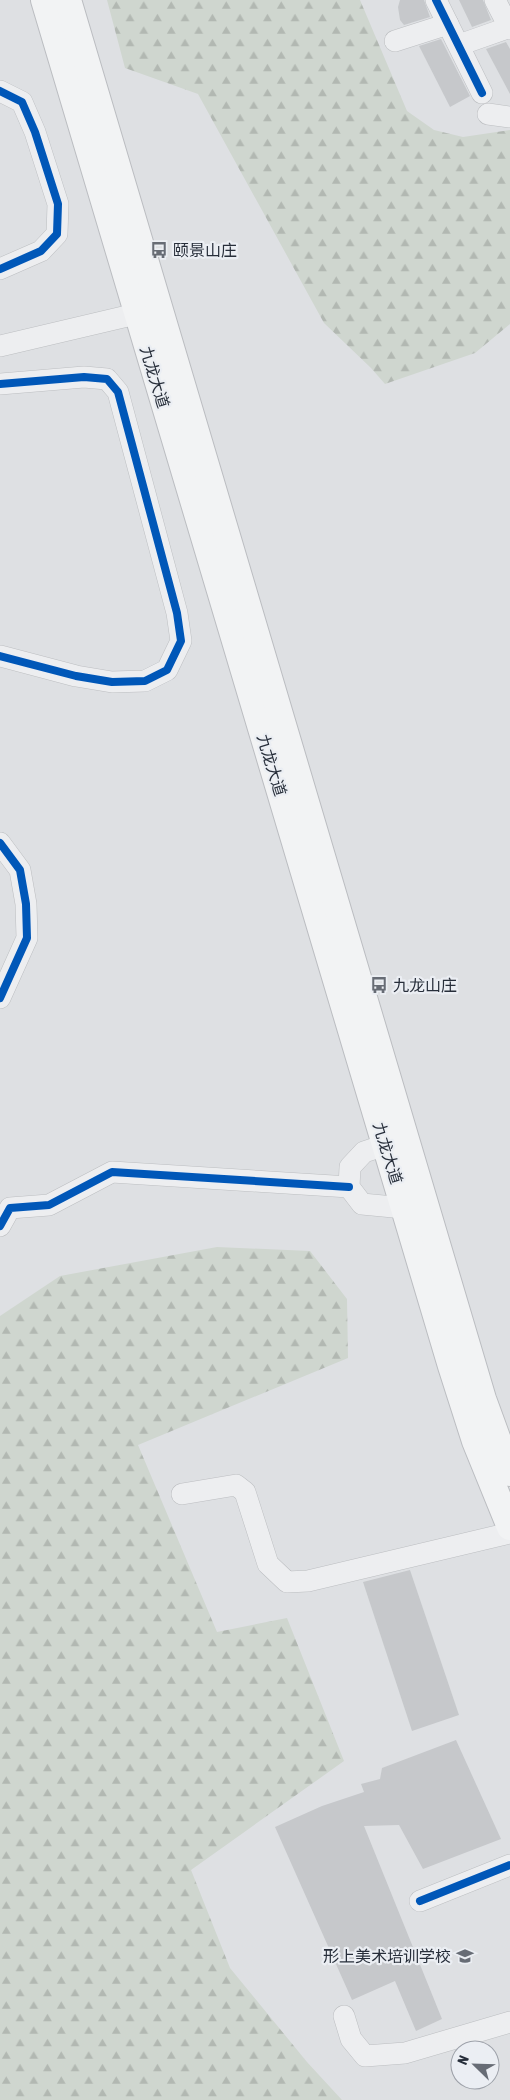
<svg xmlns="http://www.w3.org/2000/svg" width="510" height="2100" font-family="'Asap Condensed','Noto Sans SC',sans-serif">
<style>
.forest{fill:url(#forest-firs)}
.building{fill:#c6c8cb}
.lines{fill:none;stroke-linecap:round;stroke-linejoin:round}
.minor-casing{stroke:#bcbec1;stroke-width:22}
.major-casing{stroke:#bbbdc1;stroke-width:28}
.minor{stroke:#edeef0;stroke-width:21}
.major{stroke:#f2f3f4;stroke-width:26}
.cycleway-casing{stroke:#ebeef3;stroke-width:11}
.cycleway{stroke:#0057b8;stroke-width:8}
.labels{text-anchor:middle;stroke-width:4.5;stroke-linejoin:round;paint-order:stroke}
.poi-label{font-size:16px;fill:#272e3a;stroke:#ebeef3;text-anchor:start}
.street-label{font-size:16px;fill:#272e3a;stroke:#ebeef3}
</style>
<defs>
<pattern id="forest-firs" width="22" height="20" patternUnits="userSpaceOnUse" patternTransform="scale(1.25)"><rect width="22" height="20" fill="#cfd6cf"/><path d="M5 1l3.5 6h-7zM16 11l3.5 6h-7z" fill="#b2b8b2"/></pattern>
</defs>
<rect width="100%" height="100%" fill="#dee0e3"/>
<g class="forest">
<path d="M107 0H360L407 111 434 130 463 137 510 130V324L475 353 385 384 371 368 324 323 198 94 125 68Z"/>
<path d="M217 1247 310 1251 347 1299 348 1358 138 1445 217 1632 287 1618 344 1761 191 1870 230 1968 307 2062 342 2100H0V1316L60 1276Z"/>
</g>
<g class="building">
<path d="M400 0H424L430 17 404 25 400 20 398 7Z"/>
<path d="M459 0H483L491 20 472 27Z"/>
<path d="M441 39 470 96 450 107 419 46Z"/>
<path d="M506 42 510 49V94L486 49Z"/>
<path d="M410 1570 459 1715 412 1731 363 1582Z"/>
<path d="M456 1740 501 1839 423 1869 399 1825 364 1826 442 2019 416 2031 395 1981 352 2000 275 1827 322 1806 364 1792 361 1784 380 1779 382 1768Z"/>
</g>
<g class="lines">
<g class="minor-casing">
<g id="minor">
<path d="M436 0 482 93"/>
<path d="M495 0 510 29"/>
<path d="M395 41 448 24"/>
<path d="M459 45 510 27"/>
<path d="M0 91 22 102 35 132 58 204 57 234 41 251 0 269"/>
<path d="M488 114 510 117"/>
<path d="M0 346 153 310"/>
<path d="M0 384 84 377 107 379 118 392 177 613 181 641 167 670 145 681 112 682 76 676 0 656"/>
<path d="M0 843 20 870 26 904 27 938 0 998"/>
<path d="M385 1145 364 1152 350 1167 349 1187 362 1204 404 1208"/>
<path d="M0 1226 10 1208 49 1205 112 1172 349 1187"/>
<path d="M182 1494 236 1485 245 1492 268 1564 287 1582 308 1581 510 1533"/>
<path d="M420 1901 510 1865"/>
<path d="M344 2016 351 2039 365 2056 405 2053 510 2022"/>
</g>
</g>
<g class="major-casing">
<g id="major">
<path d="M44 0 451 1366 475 1441 510 1527"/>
<path d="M68 0 483 1399 510 1473"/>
</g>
</g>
<use href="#minor" class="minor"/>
<use href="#major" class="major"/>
<g class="cycleway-casing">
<g id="cycleway">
<path d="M436 0 482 93"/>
<path d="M0 91 22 102 35 132 58 204 57 234 41 251 0 269"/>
<path d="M0 384 84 377 107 379 118 392 177 613 181 641 167 670 145 681 112 682 76 676 0 656"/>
<path d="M0 843 20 870 26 904 27 938 0 998"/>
<path d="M0 1226 10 1208 49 1205 112 1172 349 1187"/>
<path d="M420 1901 510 1865"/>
</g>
</g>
<use href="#cycleway" class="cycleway"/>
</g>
<defs>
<g id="bus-bare" transform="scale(1.35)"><path d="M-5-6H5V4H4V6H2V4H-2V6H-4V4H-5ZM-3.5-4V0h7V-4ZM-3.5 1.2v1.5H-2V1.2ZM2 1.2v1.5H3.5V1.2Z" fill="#676c75" stroke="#ebeef3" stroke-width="2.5" paint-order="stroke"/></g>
<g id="school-bare" transform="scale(1.35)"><path d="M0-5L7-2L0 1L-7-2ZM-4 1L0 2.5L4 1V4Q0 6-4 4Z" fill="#676c75" stroke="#ebeef3" stroke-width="2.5" paint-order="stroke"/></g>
</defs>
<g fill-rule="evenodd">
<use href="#bus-bare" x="159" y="250"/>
<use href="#bus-bare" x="379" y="985"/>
<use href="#school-bare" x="465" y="1956"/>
</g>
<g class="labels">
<g class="poi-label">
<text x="173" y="256">颐景山庄</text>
<text x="393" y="991">九龙山庄</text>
<text x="451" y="1962" text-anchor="end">形上美术培训学校</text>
</g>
<g class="street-label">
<text transform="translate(155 377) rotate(73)" y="6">九龙大道</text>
<text transform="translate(272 765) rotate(73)" y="6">九龙大道</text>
<text transform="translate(388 1153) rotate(73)" y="6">九龙大道</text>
</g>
</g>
<g transform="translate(475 2065) rotate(293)"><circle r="24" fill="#ebeef3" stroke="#9da1a9"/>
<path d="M0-4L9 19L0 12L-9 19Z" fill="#676c75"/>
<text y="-8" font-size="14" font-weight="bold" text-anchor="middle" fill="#272e3a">N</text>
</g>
</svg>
